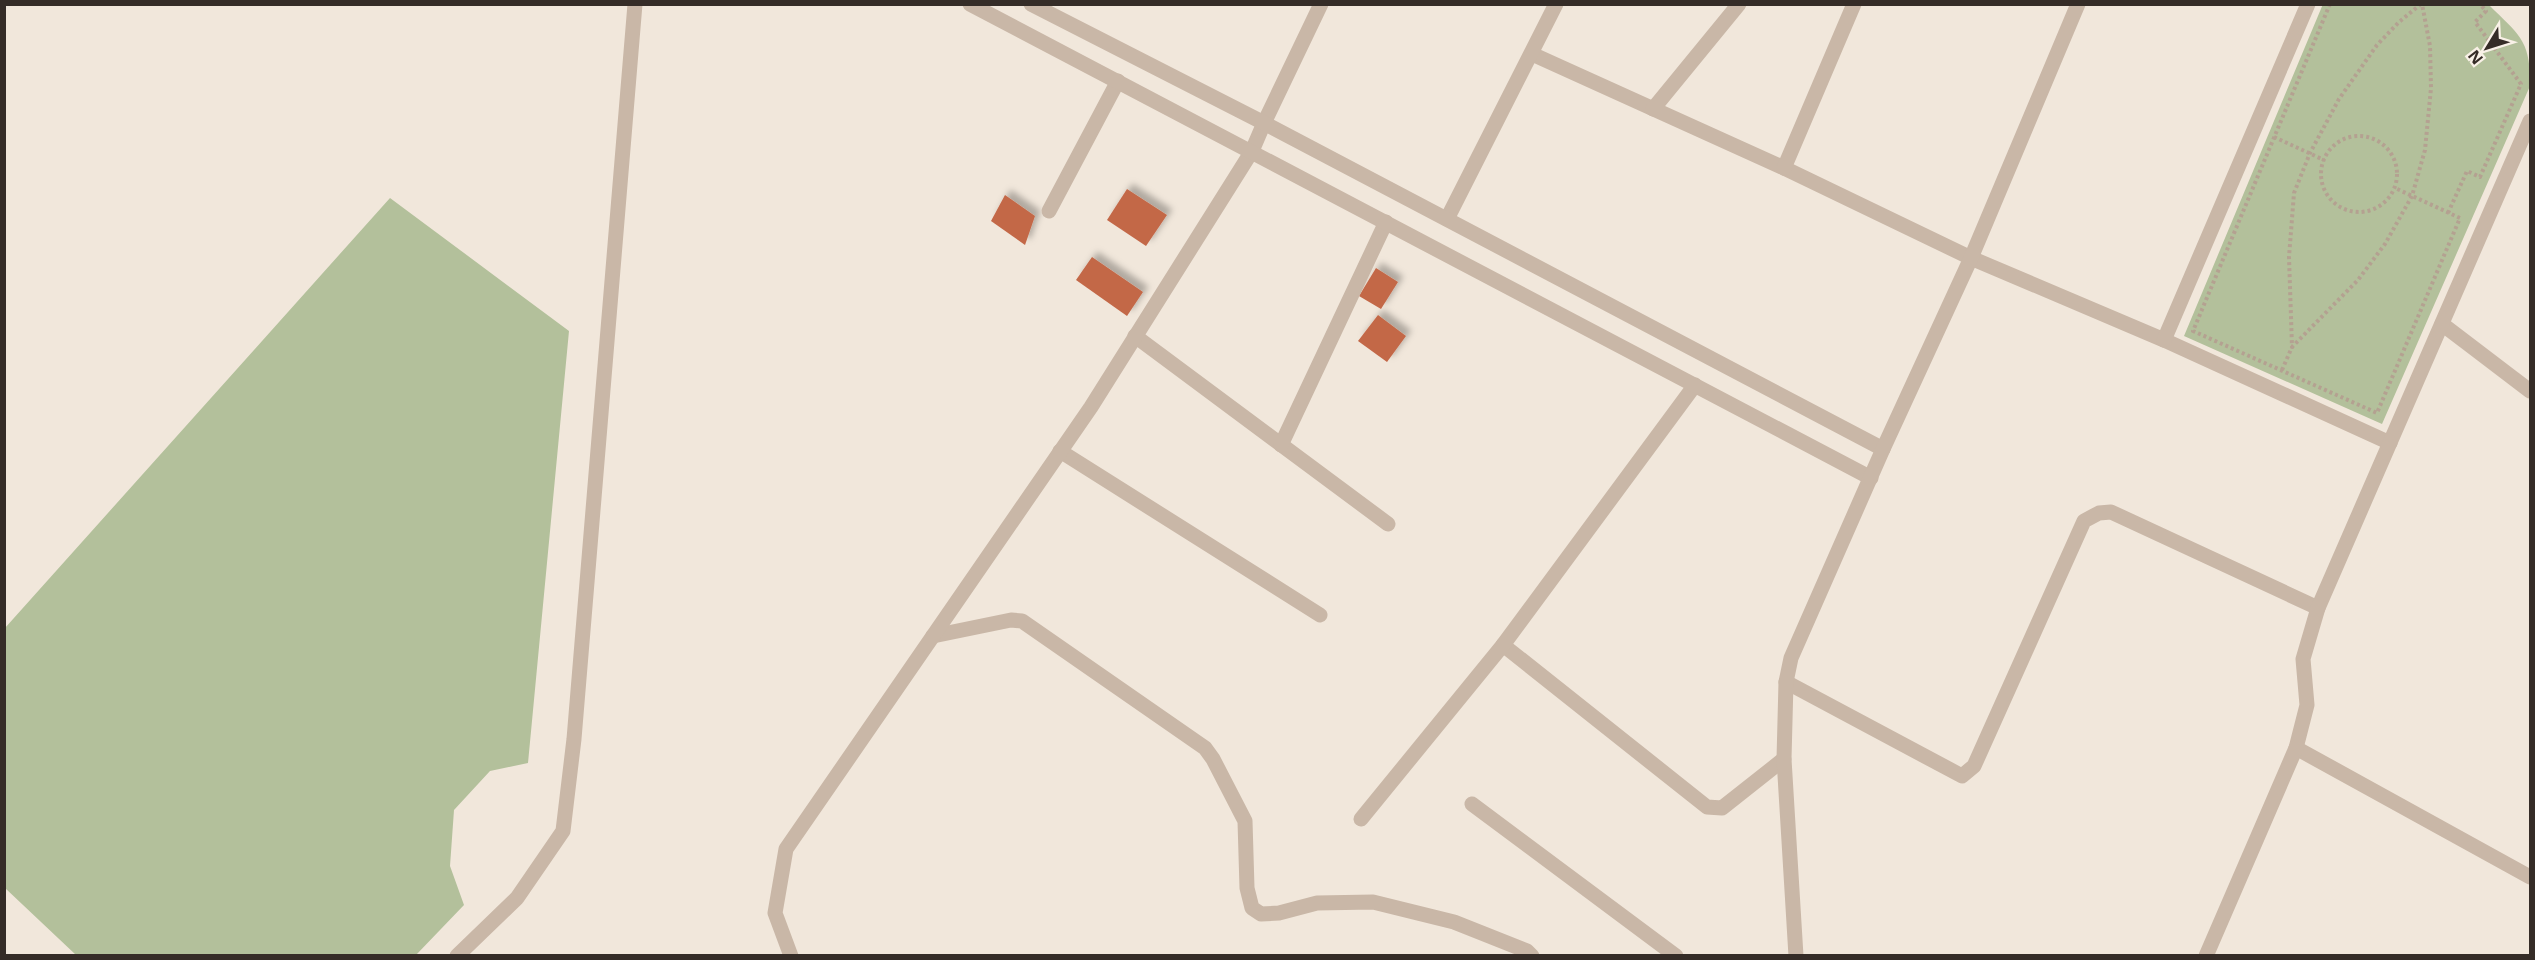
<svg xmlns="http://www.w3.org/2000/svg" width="2535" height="960" font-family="'Open Sans',sans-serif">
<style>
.green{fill:#b3c09b}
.building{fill:#c36747;filter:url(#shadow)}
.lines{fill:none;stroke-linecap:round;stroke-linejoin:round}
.path{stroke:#b4a191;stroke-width:4;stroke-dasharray:3 3;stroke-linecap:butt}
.minor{stroke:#c9b7a7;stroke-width:15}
.tertiary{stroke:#c9b7a7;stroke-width:15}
</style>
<defs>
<filter id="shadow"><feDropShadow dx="5.5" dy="-5.5" stdDeviation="3" flood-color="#0004"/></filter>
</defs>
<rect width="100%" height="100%" fill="#f1e7db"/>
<g class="green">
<path d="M2323 4 2489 5C2519 35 2531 40 2530 86L2382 424 2184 336Z"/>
<path d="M390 198 569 331 528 763 490 771 454 810 450 866 464 905 416 955H76L5 888V628Z"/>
</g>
<g class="building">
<path d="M1127 189 1167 215 1146 246 1107 220Z"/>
<path d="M1005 195 1035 216 1025 245 991 221Z"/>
<path d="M1092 257 1143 292 1127 316 1076 280Z"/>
<path d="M1376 268 1398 282 1381 309 1359 296Z"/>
<path d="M1378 315 1406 336 1387 362 1358 341Z"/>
</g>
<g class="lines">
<g class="path">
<path d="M2330 4 2193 331 2377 413 2460 218 2395 188"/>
<path d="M2421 4 2399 22 2377 45 2339 99 2310 153 2294 193 2289 257 2292 347 2358 280 2385 244 2412 196 2425 150 2431 88 2430 46 2422 4"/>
<circle cx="2359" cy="174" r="38"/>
<path d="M2274 137 2324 160"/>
<path d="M2448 213 2467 171 2480 177 2521 84 2475 22 2486 11 2480 4"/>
<path d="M2282 370 2292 347"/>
</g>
<g class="minor">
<path d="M1532 54 1784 168 1971 258 2164 340 2390 443"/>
<path d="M1653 109 1739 4"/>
<path d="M1784 168 1854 4"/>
<path d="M1049 211 1118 81"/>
<path d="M1447 219 1556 4"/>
<path d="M2442 324 2530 391"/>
<path d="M1135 336 1388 524"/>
<path d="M2164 340 2308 4"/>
<path d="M1281 445 1386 222"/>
<path d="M1060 451 1320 615"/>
<path d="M933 636 1011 620 1022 621 1205 748 1213 759 1245 821 1247 888 1252 908 1261 914 1279 913 1317 903 1373 902 1454 922 1527 951 1532 956"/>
<path d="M1503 645 1707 807 1722 808 1784 759"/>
<path d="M1786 682 1962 776 1974 766 2084 521 2099 513 2111 512 2318 608"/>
<path d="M2296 748 2530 877"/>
<path d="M1472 804 1676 956"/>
<path d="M1361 819 1503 645 1695 385"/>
<path d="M457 956 517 898 563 831 574 739 635 4"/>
<path d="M791 956 775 913 786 849 1091 407 1252 151 1264 123 1321 4"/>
<path d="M2206 956 2296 748 2307 705 2303 659 2318 608 2530 121"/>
</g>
<g class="tertiary">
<path d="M970 4 1871 478"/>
<path d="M1031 4 1264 123 1883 449"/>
<path d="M1796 956 1784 759 1786 682 1791 658 1883 449 1971 258 2078 4"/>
</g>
</g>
<rect width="2535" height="960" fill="none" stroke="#352c27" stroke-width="12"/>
<g transform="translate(2487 48) rotate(232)" stroke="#f9f1e7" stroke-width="4.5" paint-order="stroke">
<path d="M0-4.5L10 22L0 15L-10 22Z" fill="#352c27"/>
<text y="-9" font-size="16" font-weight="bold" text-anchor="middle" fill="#352c27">N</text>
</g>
</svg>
